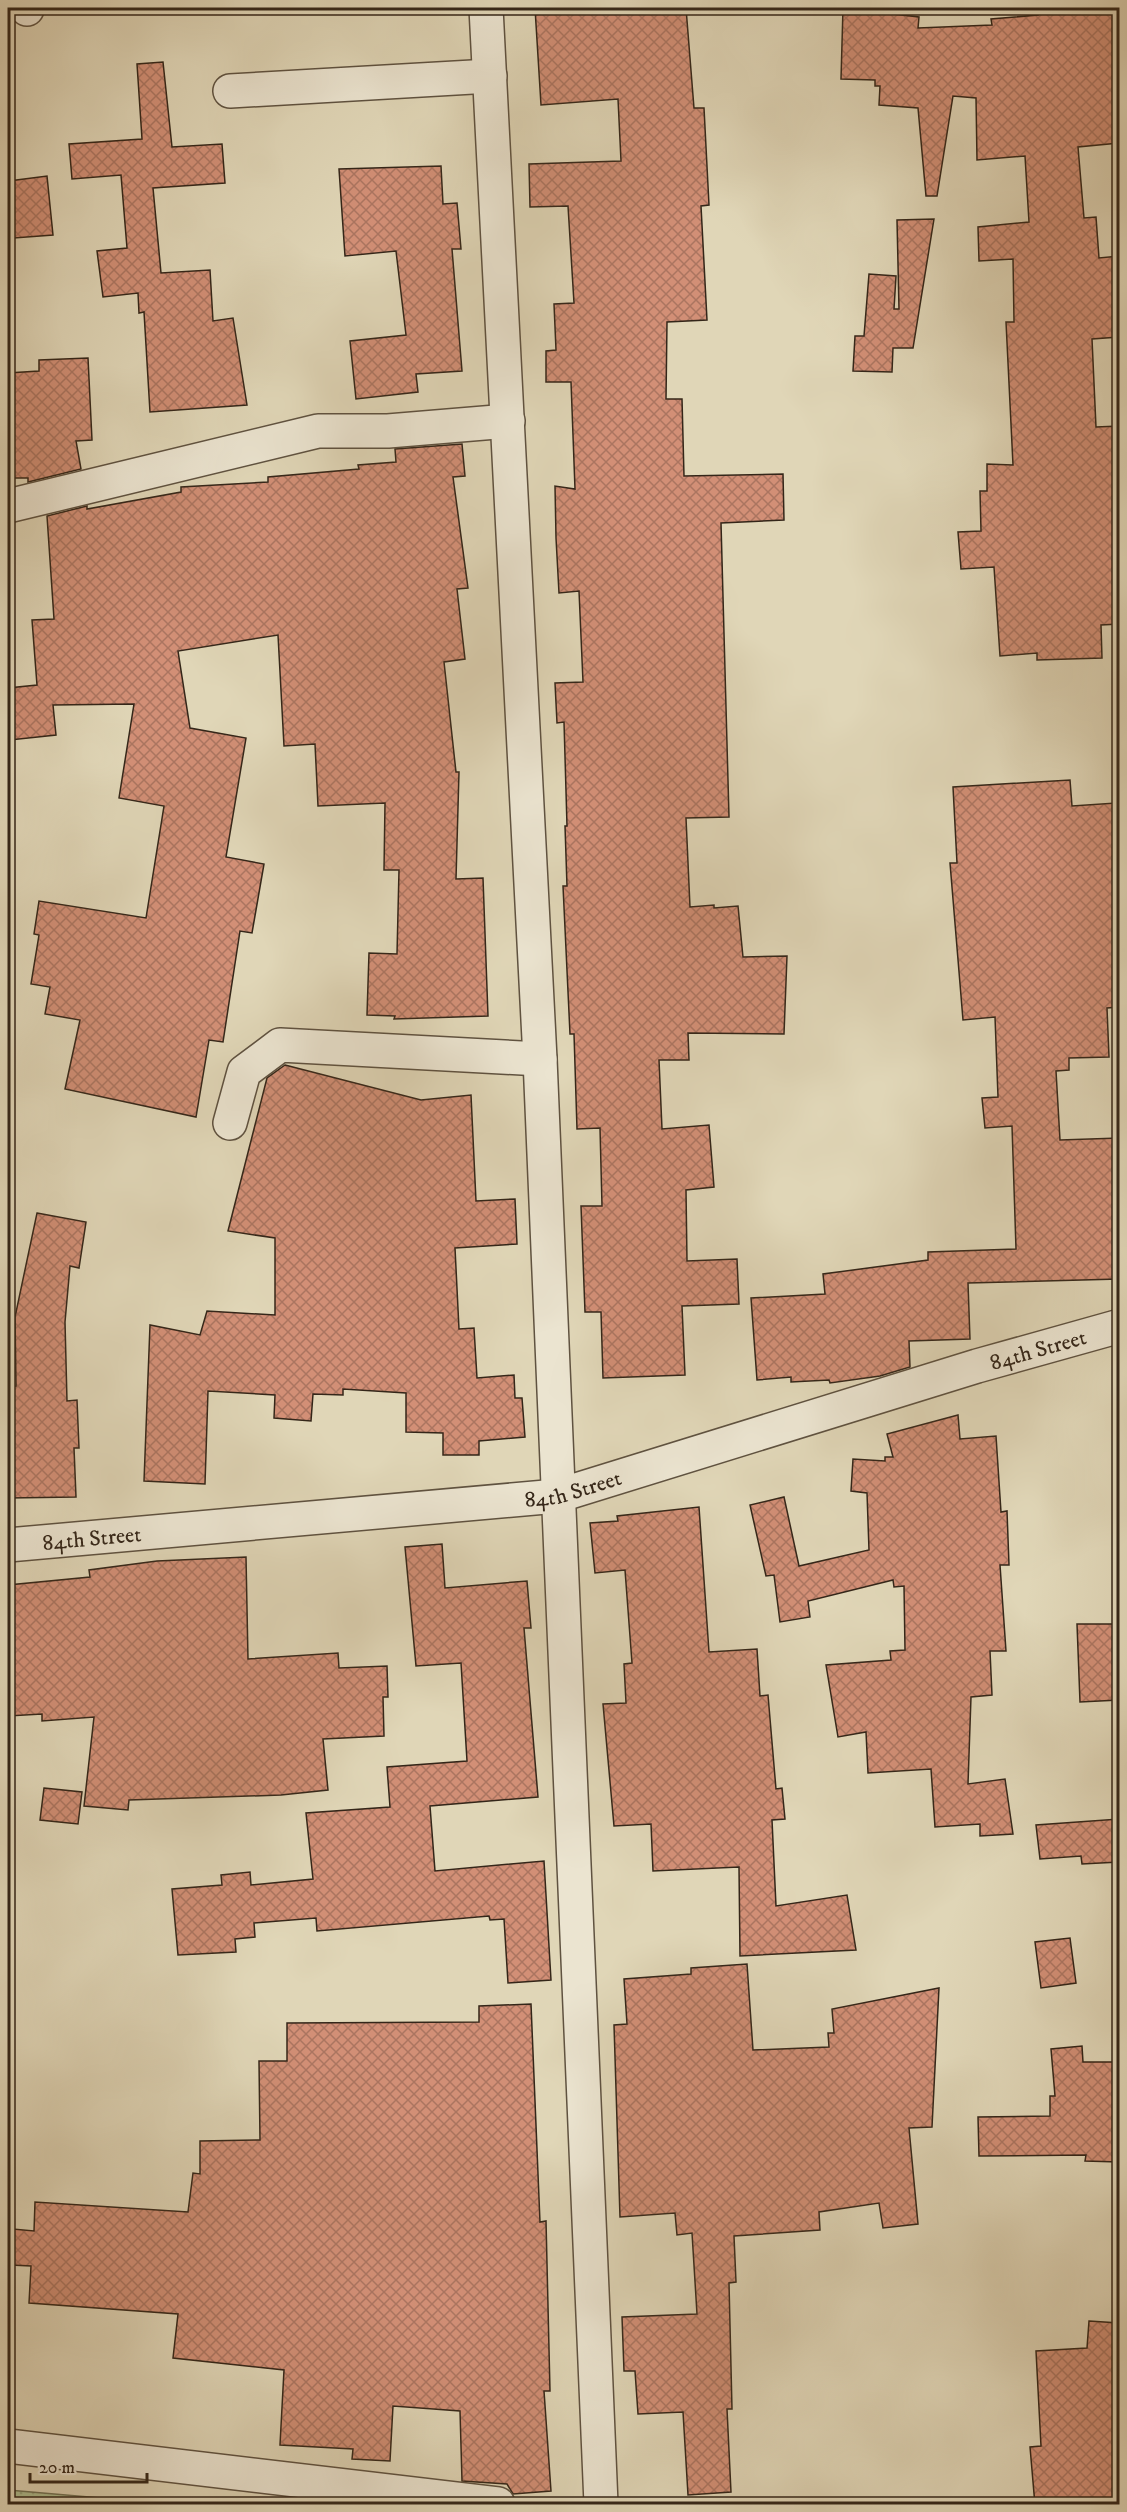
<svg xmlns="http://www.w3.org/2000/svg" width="1127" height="2512" font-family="'IM FELL DW Pica',serif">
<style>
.grass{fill:url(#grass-dots);stroke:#717255;stroke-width:1.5}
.building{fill:url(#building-cross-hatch);stroke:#342619;stroke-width:1.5}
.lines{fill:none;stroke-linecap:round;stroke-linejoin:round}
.minor-casing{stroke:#5f5240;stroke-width:36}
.minor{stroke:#ebe4d0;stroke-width:33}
.labels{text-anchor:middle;stroke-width:4.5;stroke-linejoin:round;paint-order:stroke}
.street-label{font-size:22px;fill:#342619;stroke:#ebe4d0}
</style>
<defs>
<pattern id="grass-dots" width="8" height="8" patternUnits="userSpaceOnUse" patternTransform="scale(1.5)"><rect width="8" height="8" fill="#aebe91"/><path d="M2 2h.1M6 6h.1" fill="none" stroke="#96a37c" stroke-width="1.8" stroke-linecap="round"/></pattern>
<pattern id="building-cross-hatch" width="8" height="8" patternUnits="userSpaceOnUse" patternTransform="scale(1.5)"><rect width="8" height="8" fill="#d28f76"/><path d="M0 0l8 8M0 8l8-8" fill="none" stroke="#ab7560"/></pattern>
</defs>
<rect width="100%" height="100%" fill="#e0d6b7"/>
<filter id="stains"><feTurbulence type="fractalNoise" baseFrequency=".00333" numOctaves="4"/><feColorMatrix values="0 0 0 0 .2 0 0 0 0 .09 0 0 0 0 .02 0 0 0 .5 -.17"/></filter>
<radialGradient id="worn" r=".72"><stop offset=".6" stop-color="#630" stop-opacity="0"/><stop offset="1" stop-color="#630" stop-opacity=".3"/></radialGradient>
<path class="grass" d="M8 2490 170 2504H8Z"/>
<g class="building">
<path d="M535 8H686L694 108H704L709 205 701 206 707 320 667 322 666 399H682L684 476 783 474 784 520 721 523 729 817 686 818 690 907 714 905V908L738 906 743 957 787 956 784 1034 688 1033 689 1060H659L662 1129 709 1125 714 1187 686 1190 687 1261 737 1259 739 1304 682 1306 685 1375 603 1378 601 1312H585L581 1206H602L600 1128 577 1129 574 1034H570L563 886H567L565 826H567L564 722 557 723 555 683 583 682 579 591 559 593 556 538 555 486 575 489 571 382H546V351L556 350 554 304 574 303 568 206 530 207 529 164 621 161 618 99 541 105Z"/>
<path d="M843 8H892L893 14 919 17 918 28 992 25 991 19 1038 15 1037 8H1119V143L1078 147 1084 218 1096 217 1099 258 1119 256V337L1092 339 1096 427 1119 426V624L1101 625 1102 658 1037 660V653L1000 656 994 567 961 569 958 532 981 531 980 491H987V464L1013 465 1006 322H1014L1013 259 979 261 978 227 1029 222 1025 156 977 160 976 98 953 96 937 196H926L918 108 879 105 880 86H875V80L841 79Z"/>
<path d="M163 62 172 147 222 144 225 183 153 188 161 273 210 270 213 321 233 318 247 405 150 412 144 312 139 313 138 293 103 297 97 251 127 248 121 175 72 179 69 144 142 139 137 64Z"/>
<path d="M441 166 443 204 457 203 461 249H452L462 371 416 374 418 392 356 399 350 341 406 335 396 251 345 256 339 169Z"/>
<path d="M47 176 53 235 14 238 9 181Z"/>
<path d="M934 219 913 348H893L892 372 853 371 855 336H864L869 274 896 276 894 309H899L897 220Z"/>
<path d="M88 358 92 440 76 441 81 469 28 482V478H8V373L39 371V360Z"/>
<path d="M462 444 465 476 453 477 468 588 457 589 465 659 444 662 456 772H459L456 879 483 878 488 1016 394 1019 395 1016 367 1015 369 953 397 954 399 870H384L385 803 318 806 315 744 284 746 278 635 178 651 190 728 246 738 226 857 264 864 252 933 240 931 223 1042 209 1040 196 1117 65 1089 80 1020 45 1014 50 987 31 984 39 935 34 934 39 901 146 918 164 806 119 798 134 704 53 705 56 735 10 740 8 688 37 685 32 620 54 619 47 516 87 506V509L181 492V487L268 482V477L359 469 358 465 396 462 395 449Z"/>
<path d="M1070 780 1072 806 1116 803 1119 845V1007L1107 1008 1109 1057 1069 1058V1070L1056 1071 1060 1140 1119 1138V1279L968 1283 970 1339 909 1341 910 1367 880 1376 830 1383 829 1380 791 1382V1377L757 1380 751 1298 825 1294 823 1274 928 1260V1252L1016 1249 1012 1126 985 1128 982 1098 998 1097 995 1017 963 1020 950 863H957L953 787Z"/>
<path d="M285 1065 421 1100 471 1095 476 1201 515 1199 517 1244 455 1248 459 1329 474 1328 477 1378 514 1375 515 1398H522L525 1437 479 1441V1455H443V1433L406 1432V1393L343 1389V1395L313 1394 311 1421 274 1418 275 1395 208 1391 205 1484 144 1481 150 1325 200 1335 207 1311 275 1315V1238L228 1231 267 1078Z"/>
<path d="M37 1213 86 1222 79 1268 70 1266 65 1322 67 1401 77 1400 79 1448H74L76 1497 8 1498V1387L16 1386 15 1317Z"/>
<path d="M958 1415 960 1439 996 1436 1001 1512 1007 1511 1009 1565H1000L1006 1651H990L992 1695 971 1697 968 1784 1005 1779 1013 1834 980 1836V1824L935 1827 931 1769 868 1773 866 1732 838 1737 826 1665 891 1660 890 1651 905 1650 904 1586 894 1587 893 1580 808 1601 810 1617 780 1622 774 1575 766 1576 750 1505 784 1497 799 1566 869 1550 867 1493 851 1491 853 1459 885 1461V1457H893L887 1434Z"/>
<path d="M699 1507 709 1652 757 1649 760 1696 768 1695 776 1789 782 1788 785 1819 772 1820 776 1906 847 1895 856 1950 740 1956 739 1867 653 1871 651 1824 614 1826 603 1704 626 1703 624 1664 632 1663 625 1570 595 1573 590 1523 618 1521 617 1516Z"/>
<path d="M442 1544 445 1588 527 1581 531 1628H524L538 1797 430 1806 435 1871 544 1861 551 1980 508 1983 504 1919 490 1920 489 1916 317 1931 316 1918 254 1923 255 1937 235 1939 236 1952 178 1955 172 1889 222 1885 221 1875 250 1872 251 1885 313 1879 306 1813 390 1807 387 1767 467 1761 461 1663 416 1666 405 1547Z"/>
<path d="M246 1557 248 1659 338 1653 339 1668 387 1666 388 1697H383L384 1736 323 1739 328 1790 281 1795 129 1800 128 1810 84 1806 94 1717 42 1721V1714L8 1716V1585L90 1577 89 1570 157 1561Z"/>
<path d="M1077 1624H1119V1700L1080 1702Z"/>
<path d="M44 1788 82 1792 78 1824 40 1820Z"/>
<path d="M1119 1819V1862L1082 1864 1081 1856 1040 1859 1036 1825Z"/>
<path d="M1070 1938 1076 1983 1041 1988 1035 1942Z"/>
<path d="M747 1964 753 2050 829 2047 828 2033H834L832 2009 939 1988 932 2127 909 2128 918 2224 883 2228 879 2203 819 2212 820 2230 734 2236 736 2282 729 2283 732 2409H727L731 2492 688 2495 683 2412 638 2414 635 2371H624L622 2317 697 2314 692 2233 677 2235 675 2213 620 2217 614 2025 627 2024 624 1979 691 1974V1968Z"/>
<path d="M531 2004 540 2222 546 2221 550 2391H544L551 2491 513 2494 507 2484 462 2481 460 2411 393 2406 390 2461 352 2459 353 2449 280 2445 284 2370 173 2358 178 2314 29 2303 31 2266 11 2265 13 2229 34 2231 35 2202 188 2212 193 2173 200 2174V2141L260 2140 259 2061H287V2023L479 2022V2006Z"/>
<path d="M1082 2046 1083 2062H1119V2162L1085 2161 1086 2155 979 2156 978 2117 1050 2116V2096H1055L1051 2049Z"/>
<path d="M1089 2321 1119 2323V2505H1035L1030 2447 1041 2446 1036 2351 1087 2348Z"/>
</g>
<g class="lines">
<g class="minor-casing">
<g id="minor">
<path d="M486 8 540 1059 601 2504"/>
<path d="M27 9V8"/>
<path d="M230 91 490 76"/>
<path d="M8 506 318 431H388L508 421"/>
<path d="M230 1123 244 1072 280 1045 540 1059"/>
<path id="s1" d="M8 1545 557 1496 977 1366 1120 1326"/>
<path d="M8 2446 498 2504"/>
</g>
</g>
<use href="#minor" class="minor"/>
</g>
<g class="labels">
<g class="street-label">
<text dy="8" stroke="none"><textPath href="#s1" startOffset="1054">84th Street</textPath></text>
<text dy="8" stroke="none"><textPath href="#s1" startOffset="568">84th Street</textPath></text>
<text dy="8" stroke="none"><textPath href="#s1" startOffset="84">84th Street</textPath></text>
</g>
</g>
<rect width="1127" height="2512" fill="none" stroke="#e0d6b7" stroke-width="30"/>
<rect x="9" y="9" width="1109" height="2494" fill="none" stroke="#342619" stroke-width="3"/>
<rect x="15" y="15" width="1097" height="2482" fill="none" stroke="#342619" stroke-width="1.5"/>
<path d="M30 2473v9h117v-9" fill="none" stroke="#342619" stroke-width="3"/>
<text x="39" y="2473" font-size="18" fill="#342619" stroke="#ebe4d0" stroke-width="4.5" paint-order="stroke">20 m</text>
<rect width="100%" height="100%" filter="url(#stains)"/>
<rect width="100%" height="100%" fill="url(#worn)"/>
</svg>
